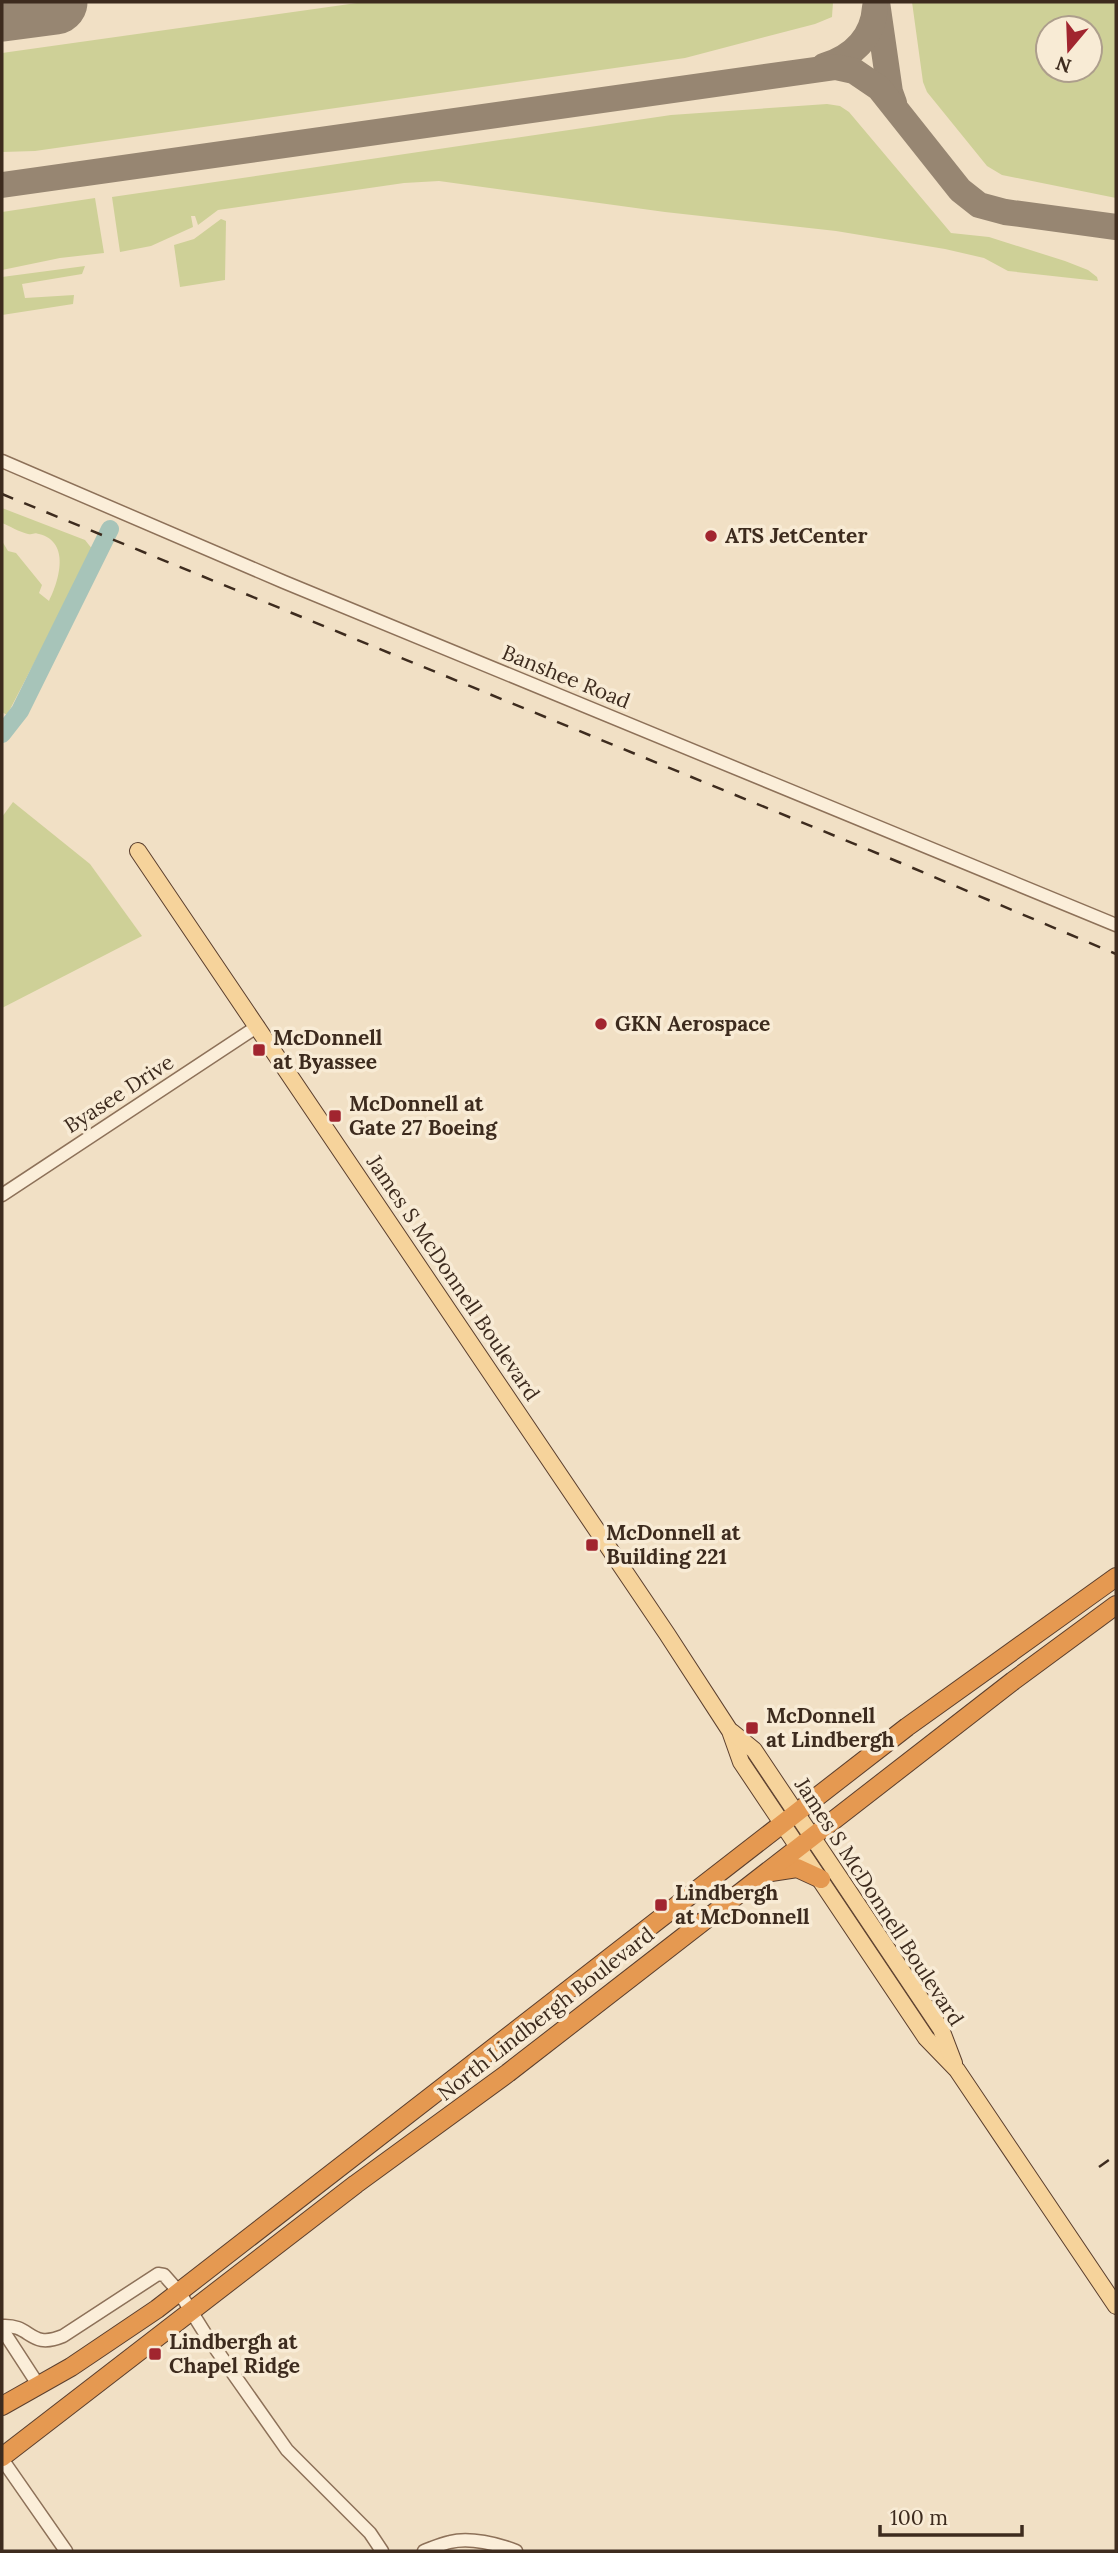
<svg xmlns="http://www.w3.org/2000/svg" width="1118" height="2553" font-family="Lora,serif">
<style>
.green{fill:#ced097;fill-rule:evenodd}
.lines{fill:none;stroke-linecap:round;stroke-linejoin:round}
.river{stroke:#a7c4b9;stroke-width:18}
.taxiway{stroke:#978672;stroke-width:26}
.runway{stroke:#978672;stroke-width:65}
.minor-casing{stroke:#8d7159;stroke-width:15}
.major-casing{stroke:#5b3f2e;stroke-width:18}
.highway-casing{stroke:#5b3f2e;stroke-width:20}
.minor{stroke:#fbeed9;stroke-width:12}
.major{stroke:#f6d39b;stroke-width:16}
.highway{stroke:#e59951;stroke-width:18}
.rail{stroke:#3d2b1e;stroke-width:2.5;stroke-dasharray:12 12;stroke-linecap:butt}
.poi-dot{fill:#a1252f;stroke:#f8ebd5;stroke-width:2.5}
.labels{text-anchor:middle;stroke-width:7;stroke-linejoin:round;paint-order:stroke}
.poi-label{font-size:21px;font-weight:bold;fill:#3d2b1e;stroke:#f8ebd5;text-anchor:start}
.street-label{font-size:21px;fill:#3d2b1e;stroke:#f8ebd5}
</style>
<rect width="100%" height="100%" fill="#f1e0c5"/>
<g class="green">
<path d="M364 2H833L832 17 815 24 685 58 35 151 2 152V53Z"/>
<path d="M912 2H1116V198L1002 175 987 166 927 92 923 82ZM1090 28V70H1048V28Z"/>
<path d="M827 104 840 106 849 112 951 233 989 237 1065 261 1088 270 1097 277 1098 281 1008 271 984 258 945 249 836 231 665 212 439 181 404 183 218 210 198 225 195 216H191L193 227 151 246 120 252 112 197 671 115Z"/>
<path d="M95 198 104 253 60 258 2 270V212Z"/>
<path d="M221 219 226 221 225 280 180 287 174 245 194 239Z"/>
<path d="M85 266 82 274 22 284 25 298 74 295 73 304 2 315V277Z"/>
<path d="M2 508 85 540 93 550 7 715 2 712V541L8 551 16 553 42 585 39 593 49 601C59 581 71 542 39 534 33 532 34 535 28 534 19 532 10 526 2 523Z"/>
<path d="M13 802 90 864 142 936 2 1008V817Z"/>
</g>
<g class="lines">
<path class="river" d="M2 734 20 711 110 529"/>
<g class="taxiway">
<path d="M877 2 890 92 894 103"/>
<path d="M824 66C852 57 873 38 875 7"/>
<path d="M2 185 836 67 854 71 879 88 960 190 979 205 1005 212 1116 227"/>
</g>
<path class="runway" d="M2 9 55 2"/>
<g class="minor-casing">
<g id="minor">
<path d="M2 461 284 582 1116 925"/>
<path d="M2 1195 258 1026"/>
<path d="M2 2326C32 2324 29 2350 63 2336L158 2274 164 2275 179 2292 206 2335 287 2450 370 2533 382 2551"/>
<path d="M2 2329 39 2386"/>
<path d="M2 2459 66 2551"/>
<path d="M424 2551C432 2548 441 2544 450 2542 470 2537 498 2544 516 2551"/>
</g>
</g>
<g class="major-casing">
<g id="major">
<path d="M138 851 667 1634 730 1731 741 1762 926 2038 957 2070 1116 2306"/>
<path d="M732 1732 754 1750 941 2029 954 2063"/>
</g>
</g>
<g class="highway-casing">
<g id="highway">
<path d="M771 1872 797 1868 821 1879"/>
<path d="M2 2406 71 2367 157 2309 907 1727 1116 1577"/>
<path d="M2 2457 356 2184 508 2073 1013 1681 1116 1605"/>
</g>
</g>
<use href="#minor" class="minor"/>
<use href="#major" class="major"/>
<use href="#highway" class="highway"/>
<g class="rail">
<path d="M2 494 901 863 1116 954"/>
<path d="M1099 2167 1116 2155"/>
</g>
</g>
<g class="poi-dot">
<circle cx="711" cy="536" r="7"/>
<circle cx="601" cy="1024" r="7"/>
<rect x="252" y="1043" width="14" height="14" rx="3.5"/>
<rect x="328" y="1109" width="14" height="14" rx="3.5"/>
<rect x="585" y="1538" width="14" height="14" rx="3.5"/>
<rect x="745" y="1721" width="14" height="14" rx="3.5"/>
<rect x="654" y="1898" width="14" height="14" rx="3.5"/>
<rect x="148" y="2347" width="14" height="14" rx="3.5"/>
</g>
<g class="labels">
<g class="poi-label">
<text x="725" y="543">ATS JetCenter</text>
<text x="615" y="1031">GKN Aerospace</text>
<text x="273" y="1045">McDonnell<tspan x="273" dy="24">at Byassee</tspan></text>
<text x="349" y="1111">McDonnell at<tspan x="349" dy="24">Gate 27 Boeing</tspan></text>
<text x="606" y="1540">McDonnell at<tspan x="606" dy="24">Building 221</tspan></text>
<text x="766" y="1723">McDonnell<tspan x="766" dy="24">at Lindbergh</tspan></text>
<text x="675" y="1900">Lindbergh<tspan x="675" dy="24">at McDonnell</tspan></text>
<text x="169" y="2349">Lindbergh at<tspan x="169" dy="24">Chapel Ridge</tspan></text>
</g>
<g class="street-label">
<text transform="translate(566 677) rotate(22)" y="7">Banshee Road</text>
<text transform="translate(119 1094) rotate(-33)" y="7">Byasee Drive</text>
<text transform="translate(453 1278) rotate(56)" y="7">James S McDonnell Boulevard</text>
<text transform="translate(879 1902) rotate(57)" y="7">James S McDonnell Boulevard</text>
<text transform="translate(546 2014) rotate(-38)" y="7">North Lindbergh Boulevard</text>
</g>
</g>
<rect width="1118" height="2553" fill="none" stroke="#3d2b1e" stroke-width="7"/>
<g transform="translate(1069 49) rotate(199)"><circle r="33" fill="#f8ebd5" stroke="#ad9e8c" stroke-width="2"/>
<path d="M0-5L12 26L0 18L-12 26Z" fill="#a1252f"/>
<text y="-10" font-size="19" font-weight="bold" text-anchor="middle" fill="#3d2b1e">N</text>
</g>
<path d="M880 2525v10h142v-10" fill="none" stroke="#3d2b1e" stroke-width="3.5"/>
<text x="890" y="2525" font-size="21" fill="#3d2b1e" stroke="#f8ebd5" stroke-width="5" paint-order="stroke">100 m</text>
</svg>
